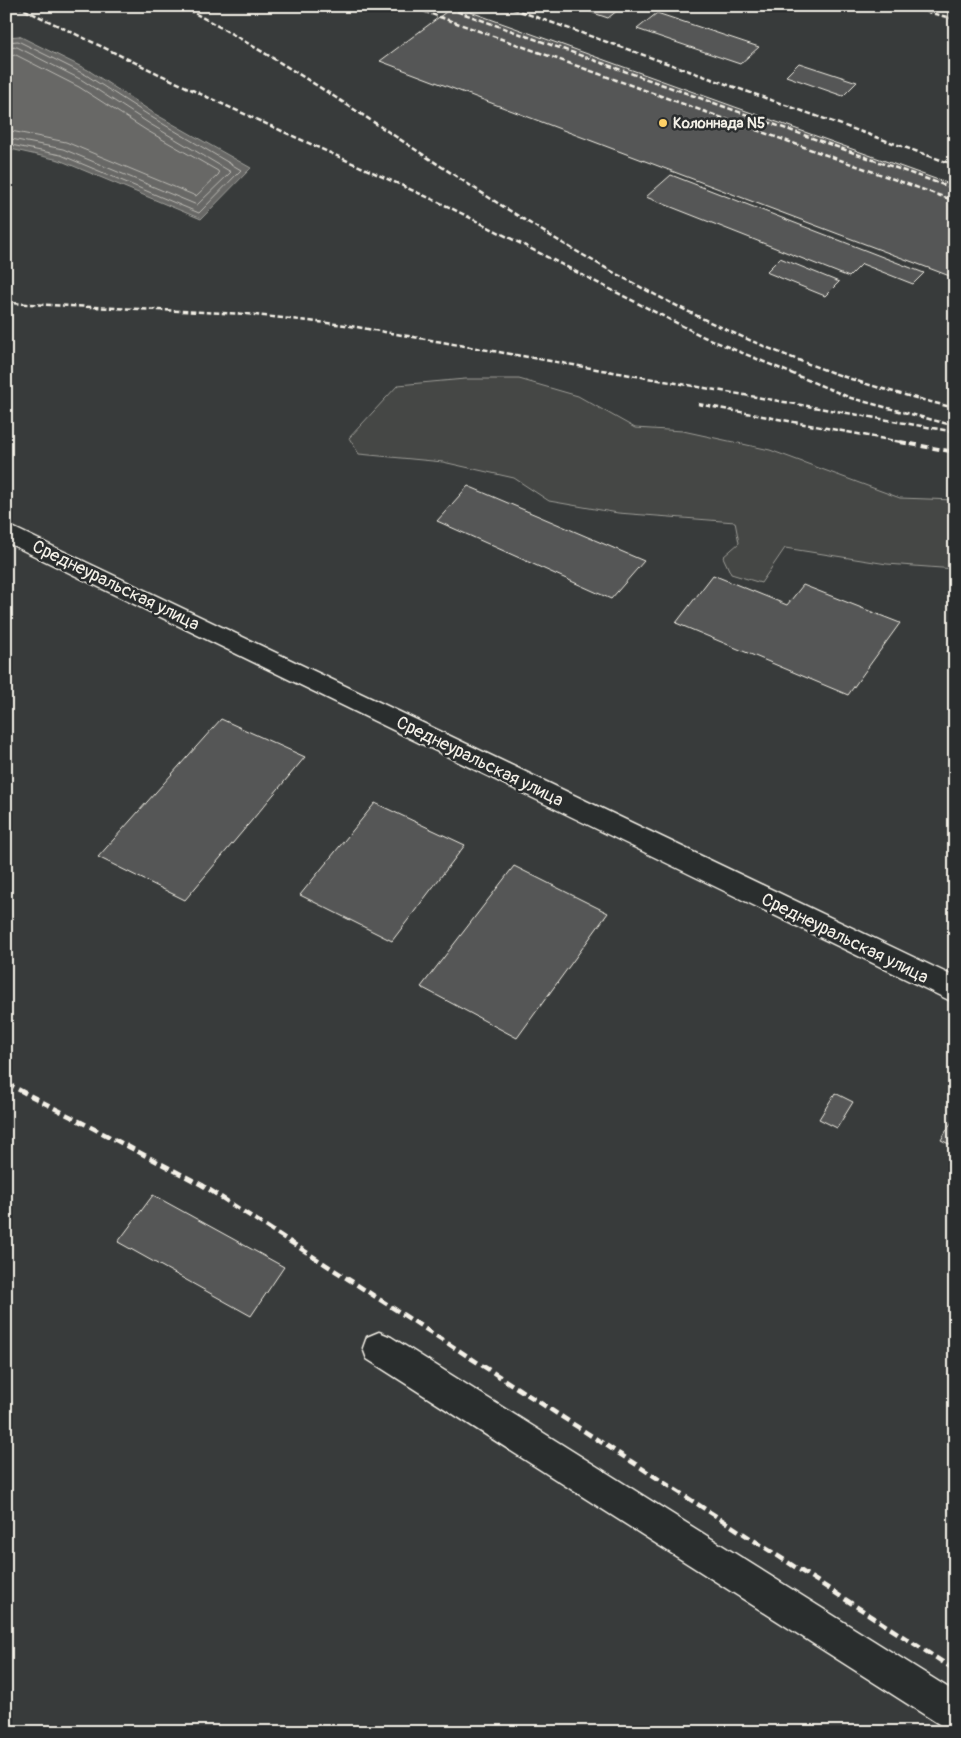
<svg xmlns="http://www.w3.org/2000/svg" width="961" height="1738" font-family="Pangolin,sans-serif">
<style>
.built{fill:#373a3a}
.green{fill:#444645;stroke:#9c9c96}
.water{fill:#676866;stroke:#9f9f9a}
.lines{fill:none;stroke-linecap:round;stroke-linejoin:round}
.shore{stroke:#bcbab4;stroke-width:1}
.building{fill:#555756;stroke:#f4f1e8}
.minor-casing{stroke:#f4f1e8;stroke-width:3}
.minor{fill:#2a2d2e;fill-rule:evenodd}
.rail-far2{stroke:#f4f1e8;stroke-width:2.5;stroke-dasharray:5.5 2.5;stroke-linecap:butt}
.rail-far1{stroke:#f4f1e8;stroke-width:4;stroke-dasharray:7 4;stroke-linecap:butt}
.rail{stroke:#f4f1e8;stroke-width:4.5;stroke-dasharray:9 4.5;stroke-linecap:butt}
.poi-dot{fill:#ffd166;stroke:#2a2d2e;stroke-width:2}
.labels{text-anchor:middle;stroke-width:5;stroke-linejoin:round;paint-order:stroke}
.far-poi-label{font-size:15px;font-weight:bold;fill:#f4f1e8;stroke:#2a2d2e;text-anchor:start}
.street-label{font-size:18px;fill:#f4f1e8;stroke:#2a2d2e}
</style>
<rect width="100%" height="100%" fill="#2a2d2e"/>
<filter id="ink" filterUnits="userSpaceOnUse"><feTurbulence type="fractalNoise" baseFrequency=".02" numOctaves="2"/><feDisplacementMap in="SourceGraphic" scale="10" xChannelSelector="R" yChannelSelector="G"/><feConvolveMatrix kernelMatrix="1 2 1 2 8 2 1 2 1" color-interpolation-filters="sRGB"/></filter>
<g filter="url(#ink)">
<rect class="built" x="6" y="6" width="949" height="1726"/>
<path class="green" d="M465 379H519L578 396 635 428 683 431 770 450 900 498 955 500V569L887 564 785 548 761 583 731 574 723 557 739 543 735 522 618 513 549 501 514 478 443 462 359 454 349 438 398 385Z"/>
<path class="water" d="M19 36 88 70 155 114 251 168 201 219 59 160 6 148V37Z"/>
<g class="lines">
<g class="shore">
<path d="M6 42 18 41 86 75 153 118 241 170 199 213 61 155 6 144"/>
<path d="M6 48 17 47 82 80 150 124 231 172 197 205 63 149 6 138"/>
<path d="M6 56 16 55 79 87 146 130 218 171 219 174 196 196 66 142 6 130"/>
</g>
</g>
<g class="building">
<path d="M454 6 955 186V278L380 61Z"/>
<path d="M573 6H623L608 18Z"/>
<path d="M657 13 759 47 740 64 637 29Z"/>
<path d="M799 63 857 82 843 96 786 76Z"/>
<path d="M671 175 924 273 913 284 862 264 849 277 646 197Z"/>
<path d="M780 258 839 282 825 296 766 272Z"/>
<path d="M468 486 644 561 611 599 437 521Z"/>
<path d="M713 575 787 605 803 585 900 623 848 695 676 623Z"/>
<path d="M955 639V655L947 652Z"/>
<path d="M221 719 305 757 185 900 98 857Z"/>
<path d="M375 803 465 845 392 941 300 895Z"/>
<path d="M514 866 608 913 517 1038 421 987Z"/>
<path d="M835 1093 853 1102 837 1128 819 1119Z"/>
<path d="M955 1116V1147L941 1140Z"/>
<path d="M153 1195 284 1267 251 1316 118 1242Z"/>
</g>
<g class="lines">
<g class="minor-casing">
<g id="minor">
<path d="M6 524 955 977V1003L6 542Z"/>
<path d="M379 1332 391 1337 955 1692V1731L942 1726 367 1359 363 1348 367 1337Z"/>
</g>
</g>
<use href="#minor" class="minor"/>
<g class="rail-far2">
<path d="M17 6 207 97 447 206 704 337 851 398 955 426"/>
<path d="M181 6C305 71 417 154 536 227 634 287 736 340 845 377 881 389 918 399 955 408"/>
<path d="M409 6 955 201"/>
<path d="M442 6 955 189"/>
<path d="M505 6 955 165"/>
<path d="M903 6 955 19"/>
<path d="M6 303 246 314 345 325 950 431"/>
<path d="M698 404 906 443"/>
</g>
<path class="rail-far1" d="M900 442 955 452"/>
<path class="rail" d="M6 1083 202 1185 955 1670"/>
</g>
</g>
<circle class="poi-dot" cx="663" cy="123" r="5"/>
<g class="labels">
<g class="far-poi-label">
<text x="673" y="128">Колоннада N5</text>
</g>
<g class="street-label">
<text transform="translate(116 585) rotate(26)" y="6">Среднеуральская улица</text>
<text transform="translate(480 761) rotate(26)" y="6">Среднеуральская улица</text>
<text transform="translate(845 938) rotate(26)" y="6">Среднеуральская улица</text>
</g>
</g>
<rect width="961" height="1738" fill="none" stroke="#2a2d2e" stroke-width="25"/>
<rect x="12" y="12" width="936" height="1713" fill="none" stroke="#f4f1e8" stroke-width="2" filter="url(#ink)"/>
</svg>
